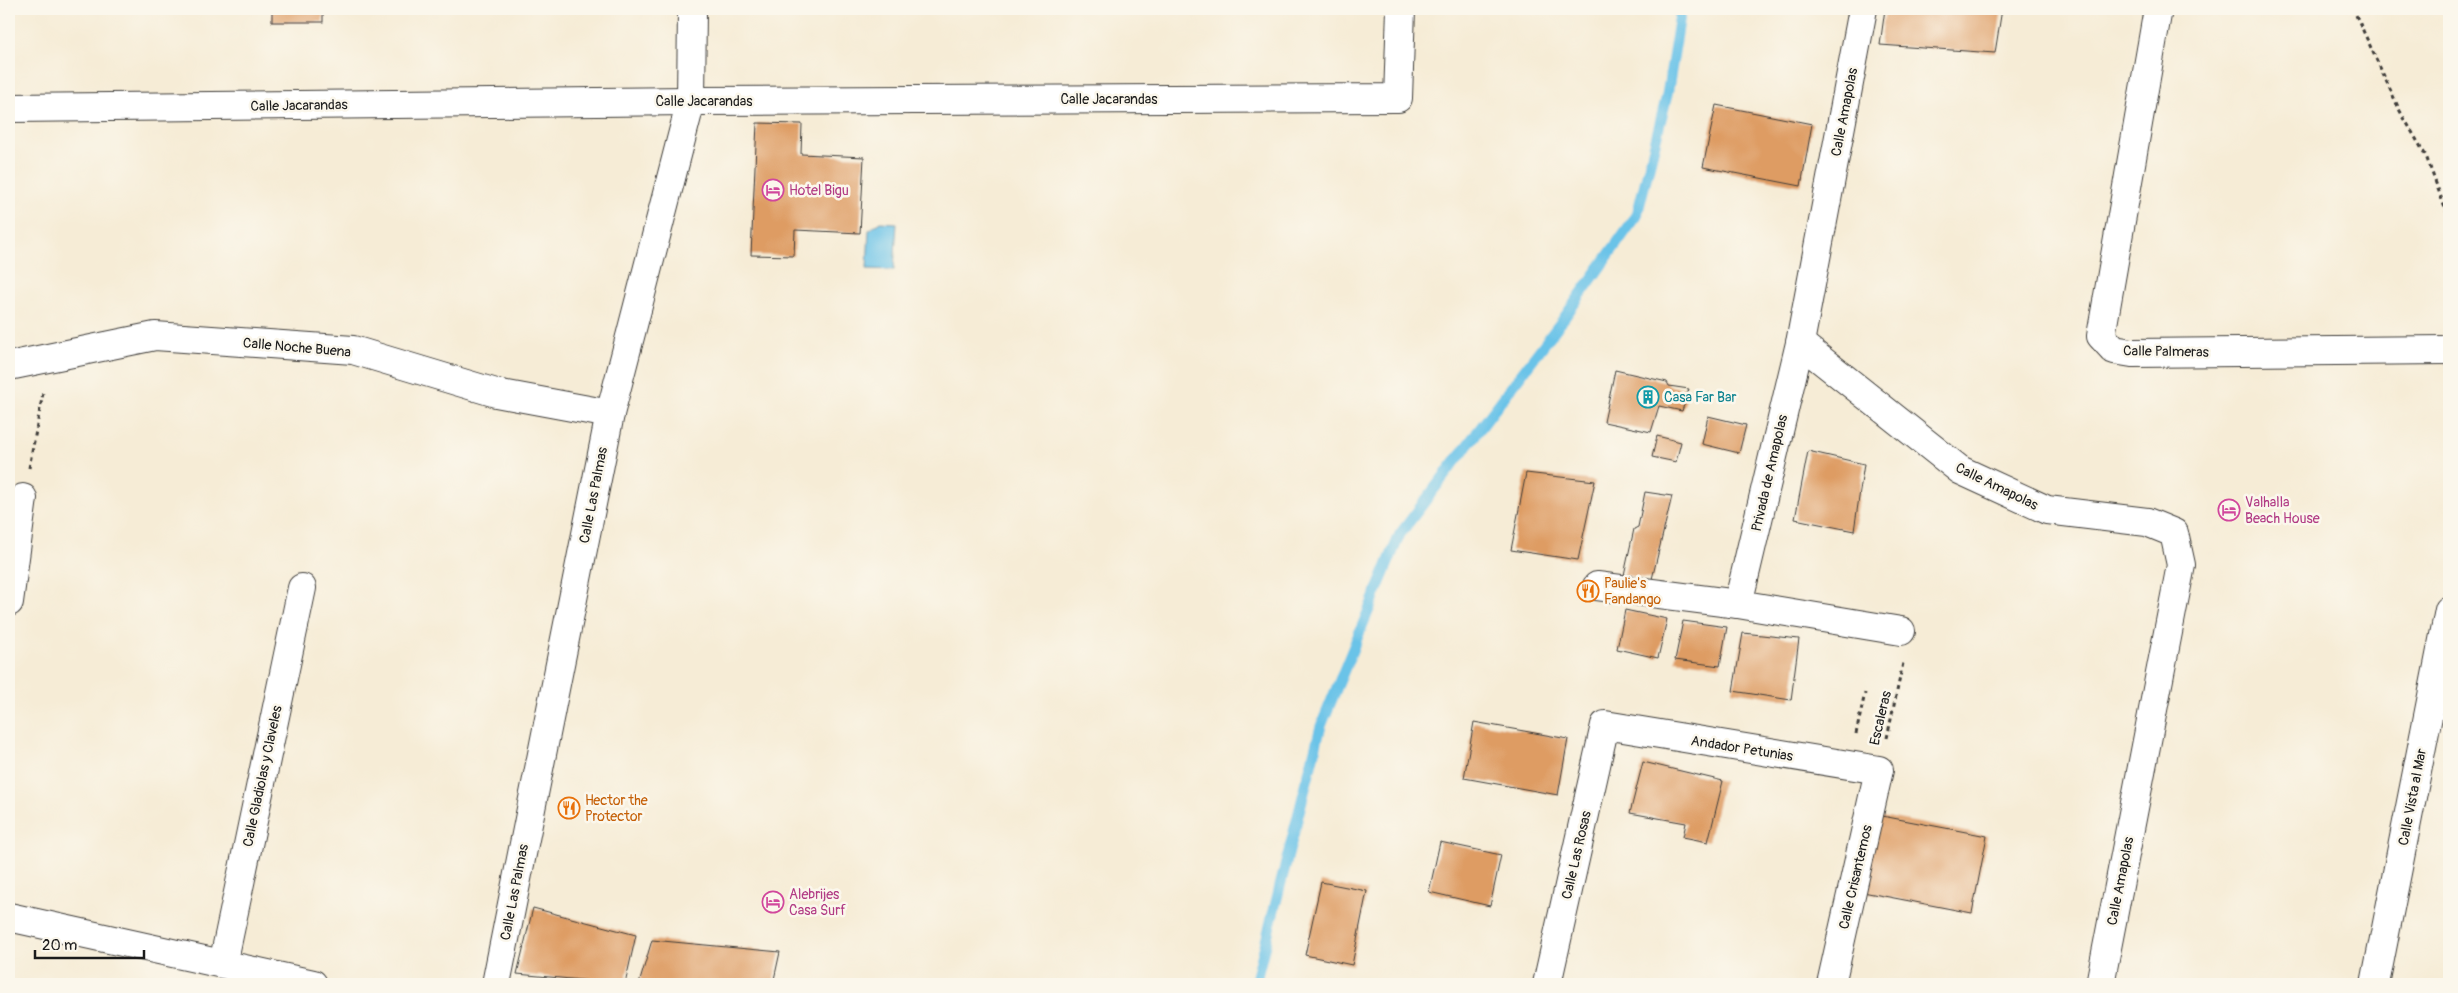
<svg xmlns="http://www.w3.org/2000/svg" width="2458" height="993" font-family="Pangolin,sans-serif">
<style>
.water{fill:#6bc3e8;stroke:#447082}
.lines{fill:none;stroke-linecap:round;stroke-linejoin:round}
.stream{stroke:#6bc3e8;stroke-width:11}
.building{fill:#de9c64}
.minor-casing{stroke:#3d3b38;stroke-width:30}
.path{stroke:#3d3b38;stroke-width:3;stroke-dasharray:4 4;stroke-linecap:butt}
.minor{stroke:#fff;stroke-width:28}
.labels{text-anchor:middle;stroke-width:5;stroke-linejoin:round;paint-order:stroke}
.street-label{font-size:14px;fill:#1c1c1c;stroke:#fbf7ec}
.hotel-label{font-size:14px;fill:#b23c85;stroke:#fbf7ec;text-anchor:start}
.culture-label{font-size:14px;fill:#0d838f;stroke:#fbf7ec;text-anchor:start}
.food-label{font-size:14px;fill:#c56008;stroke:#fbf7ec;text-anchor:start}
</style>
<rect width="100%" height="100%" fill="#fbf7ec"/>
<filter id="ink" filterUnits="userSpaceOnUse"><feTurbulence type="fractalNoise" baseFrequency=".02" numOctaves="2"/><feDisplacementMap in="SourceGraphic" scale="10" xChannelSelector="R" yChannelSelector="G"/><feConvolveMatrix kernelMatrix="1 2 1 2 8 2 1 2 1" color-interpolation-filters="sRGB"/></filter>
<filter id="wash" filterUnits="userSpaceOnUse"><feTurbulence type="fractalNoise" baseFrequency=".0096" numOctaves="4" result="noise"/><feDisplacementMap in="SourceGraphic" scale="20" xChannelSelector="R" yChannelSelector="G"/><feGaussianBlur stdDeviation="1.12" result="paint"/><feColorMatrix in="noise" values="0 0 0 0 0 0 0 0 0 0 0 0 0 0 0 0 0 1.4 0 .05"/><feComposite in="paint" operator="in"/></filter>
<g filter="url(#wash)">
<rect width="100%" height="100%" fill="#f6ecd6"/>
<path class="water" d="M880 222 897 223 894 270 867 269 869 230Z"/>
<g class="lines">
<path class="stream" d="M1255 984 1321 726 1400 534 1564 318 1637 215 1667 95 1681 9"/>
</g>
<g id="blocks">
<g class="building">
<rect x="272" y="9" width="51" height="13"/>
<path d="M1885 9H2002L1995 53 1880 45Z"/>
<path d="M1716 105 1812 124 1801 186 1703 167Z"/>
<path d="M757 123 802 124 801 154 864 157 860 233 795 230 794 256 751 255Z"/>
<path d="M1615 370 1667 382 1669 386 1689 389 1682 411 1659 406 1651 432 1604 422Z"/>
<path d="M1708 416 1746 425 1739 453 1702 444Z"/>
<path d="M1657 436 1681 442 1676 462 1652 457Z"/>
<path d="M1808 451 1864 464 1854 531 1795 519Z"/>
<path d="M1526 473 1595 481 1578 560 1511 550Z"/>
<path d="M1645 492 1672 496 1652 579 1624 575 1634 529 1638 527Z"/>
<path d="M1625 610 1667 619 1658 658 1617 649Z"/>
<path d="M1683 621 1727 627 1720 666 1675 660Z"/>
<path d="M1743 633 1799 639 1791 700 1733 691Z"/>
<path d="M1474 722 1568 739 1558 795 1464 778Z"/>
<path d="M1643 762 1723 781 1708 842 1683 837 1686 823 1630 813Z"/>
<path d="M1877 815 1987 836 1972 913 1863 892Z"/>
<path d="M1440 842 1501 855 1490 906 1429 892Z"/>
<path d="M1321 882 1367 891 1352 965 1305 955Z"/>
<path d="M533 908 636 935 625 984 517 974Z"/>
<path d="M652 940 780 952 773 984H639Z"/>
</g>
</g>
</g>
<g filter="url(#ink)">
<use href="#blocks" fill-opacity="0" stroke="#3d3b38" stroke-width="1"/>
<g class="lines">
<g class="minor-casing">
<g id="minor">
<path d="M2158 9 2101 336 2114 350 2132 353 2449 350"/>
<path d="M9 108 691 101 1398 98 1401 9"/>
<path d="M1800 343 1960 470 2047 510 2147 522 2174 533 2181 565 2100 984"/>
<path d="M9 366 155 336 353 350 496 393 610 414"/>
<path d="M1597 586 1738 604 1901 631"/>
<path d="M9 602 23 498"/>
<path d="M1738 604 1800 343 1863 9"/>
<path d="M9 917 313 984"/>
<path d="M223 964 302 588"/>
<path d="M496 984 610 414 691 101 692 9"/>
<path d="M1547 984 1605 725 1879 770 1831 984"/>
<path d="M2375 984 2449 610"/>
</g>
</g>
<g class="path">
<path d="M2351 9 2355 13 2400 111 2426 156 2449 219"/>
<path d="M29 468 43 393"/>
<path d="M1856 734 1865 693"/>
<path d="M1887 738 1903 663"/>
</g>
<use href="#minor" class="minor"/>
</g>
</g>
<defs>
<g id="hotel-ring" transform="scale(1.125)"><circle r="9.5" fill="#fbf7ec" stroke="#d1479c" stroke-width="1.5"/><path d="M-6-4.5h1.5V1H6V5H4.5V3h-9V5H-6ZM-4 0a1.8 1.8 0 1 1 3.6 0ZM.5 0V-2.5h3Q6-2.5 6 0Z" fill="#d1479c"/></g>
<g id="building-ring" transform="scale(1.125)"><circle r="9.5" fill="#fbf7ec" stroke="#0f9aa8" stroke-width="1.5"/><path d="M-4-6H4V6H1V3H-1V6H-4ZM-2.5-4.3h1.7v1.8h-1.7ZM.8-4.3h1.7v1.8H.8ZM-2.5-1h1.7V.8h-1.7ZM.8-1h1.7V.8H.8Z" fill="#0f9aa8"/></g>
<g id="restaurant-ring" transform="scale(1.125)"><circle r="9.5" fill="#fbf7ec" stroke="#e8710a" stroke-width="1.5"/><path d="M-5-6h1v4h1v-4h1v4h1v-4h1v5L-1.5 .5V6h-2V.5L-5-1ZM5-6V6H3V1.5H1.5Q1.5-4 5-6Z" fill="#e8710a"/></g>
</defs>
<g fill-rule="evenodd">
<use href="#hotel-ring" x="773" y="190"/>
<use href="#building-ring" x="1648" y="397"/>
<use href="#hotel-ring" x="2229" y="510"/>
<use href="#restaurant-ring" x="1588" y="591"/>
<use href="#restaurant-ring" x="569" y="808"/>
<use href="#hotel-ring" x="773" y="902"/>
</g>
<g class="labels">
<g class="street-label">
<text x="1109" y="104">Calle Jacarandas</text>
<text x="704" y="106">Calle Jacarandas</text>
<text transform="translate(299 105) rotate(-1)" y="5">Calle Jacarandas</text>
<text transform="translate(1844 112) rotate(-79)" y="5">Calle Amapolas</text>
<text transform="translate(297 347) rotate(5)" y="5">Calle Noche Buena</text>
<text transform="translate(2166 351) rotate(1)" y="5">Calle Palmeras</text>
<text transform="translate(1769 473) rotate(-77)" y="5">Privada de Amapolas</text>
<text transform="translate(1997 486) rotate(26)" y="5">Calle Amapolas</text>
<text transform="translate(593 495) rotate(-79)" y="5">Calle Las Palmas</text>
<text transform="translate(1880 718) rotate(-77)" y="5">Escaleras</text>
<text transform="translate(1742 748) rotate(9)" y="5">Andador Petunias</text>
<text transform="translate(262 776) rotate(-78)" y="5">Calle Gladiolas y Claveles</text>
<text transform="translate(2412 797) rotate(-79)" y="5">Calle Vista al Mar</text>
<text transform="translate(1576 855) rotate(-77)" y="5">Calle Las Rosas</text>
<text transform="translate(1855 877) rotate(-77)" y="5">Calle Crisantemos</text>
<text transform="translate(2120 881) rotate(-79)" y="5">Calle Amapolas</text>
<text transform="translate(514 892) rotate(-79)" y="5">Calle Las Palmas</text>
</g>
<g class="hotel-label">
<text x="789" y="195">Hotel Bigu</text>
<text x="2245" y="507">Valhalla<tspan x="2245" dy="16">Beach House</tspan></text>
<text x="789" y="899">Alebrijes<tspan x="789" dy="16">Casa Surf</tspan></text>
</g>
<g class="culture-label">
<text x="1664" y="402">Casa Far Bar</text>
</g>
<g class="food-label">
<text x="1604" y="588">Paulie's<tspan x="1604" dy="16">Fandango</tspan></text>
<text x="585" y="805">Hector the<tspan x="585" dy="16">Protector</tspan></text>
</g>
</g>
<rect width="2458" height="993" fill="none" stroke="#fbf7ec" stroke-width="30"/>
<path d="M35 950v8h109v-8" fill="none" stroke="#1c1c1c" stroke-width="2.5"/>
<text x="42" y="950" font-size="15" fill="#1c1c1c" stroke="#fbf7ec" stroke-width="4" paint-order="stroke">20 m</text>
</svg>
